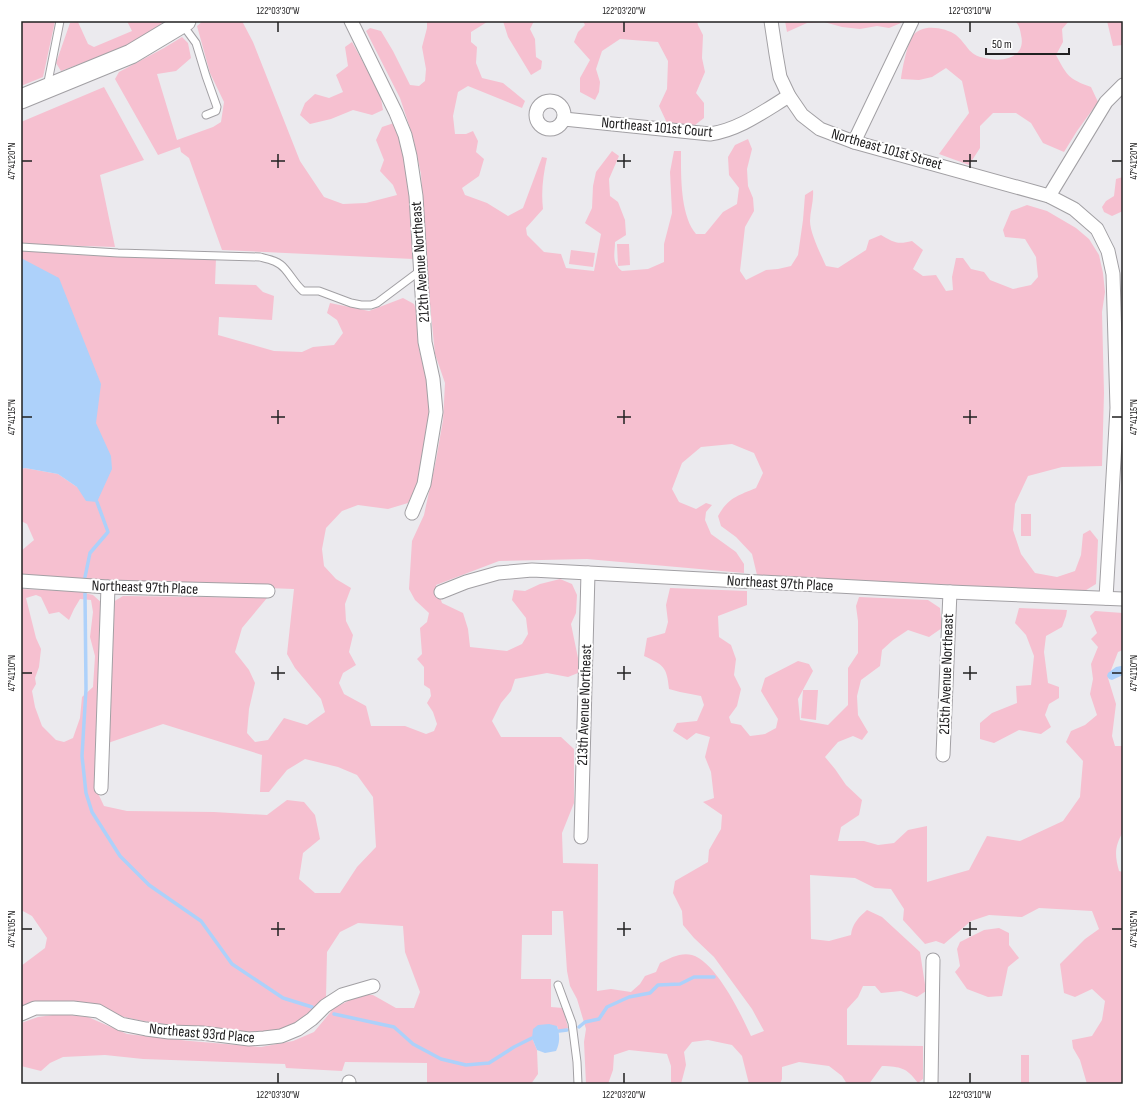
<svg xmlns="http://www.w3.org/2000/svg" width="1144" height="1105" font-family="'Sofia Sans Condensed',sans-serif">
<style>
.green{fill:#f6c0d0;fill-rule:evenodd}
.water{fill:#add1fa}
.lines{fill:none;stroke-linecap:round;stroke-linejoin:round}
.stream{stroke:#add1fa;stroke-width:3.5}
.service-casing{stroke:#a2a0a4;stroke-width:9}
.minor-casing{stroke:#a2a0a4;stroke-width:15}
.secondary-casing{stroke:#a2a0a4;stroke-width:21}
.service{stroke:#fff;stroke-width:7}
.minor{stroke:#fff;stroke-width:13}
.secondary{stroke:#fff;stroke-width:19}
.ticks{fill:none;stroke:#212021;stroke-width:1.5}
.labels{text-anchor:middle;stroke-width:4;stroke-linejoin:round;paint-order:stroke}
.street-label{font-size:15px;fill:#212021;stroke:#fff}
.neatline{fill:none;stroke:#212021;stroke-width:1.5}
.ticks-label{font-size:10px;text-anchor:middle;fill:#212021}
</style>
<rect width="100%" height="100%" fill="#ebeaee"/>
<g class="green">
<path d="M21 21H55L43 77 21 86Z"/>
<path d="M127 21H164L150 34 114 51 61 71 56 63 70 23 78 22 88 44 94 47 132 31Z"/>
<path d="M203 21H242L253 42 300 161 324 197 343 204 366 203 397 195 393 185 380 171 384 160 376 140 382 127 394 123 403 153 409 192 413 259 222 250 189 158 181 152 180 147 158 155 115 79 119 72 164 48 182 37 188 43 191 58 176 71 157 74 177 140 213 127 221 122 224 102 210 73 197 26Z"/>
<path d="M427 21 487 22 471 32V42L477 47 476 63 482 78 503 83 525 101 522 108 468 86 458 92 453 116 455 134H466L473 131 478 141 476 152 484 159 479 176 462 188 465 195 487 203 508 216 523 208 542 157 547 158C543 175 541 192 543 209L526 228 527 235 544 252 561 254 566 268 594 271 601 234 585 223 592 208 593 186 596 172 612 151 619 156 609 179 610 196 618 202 625 220 626 235 615 242C615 254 611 262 622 271L648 269 664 262V244L672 213 670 172 674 151H681C681 175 680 215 696 234H705L723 212 737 204 739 188 729 175 728 157 735 145 748 139 752 149 747 169 748 186 753 198 754 211 745 227 740 271 746 280 766 270 778 269 791 266 798 255 803 220 805 195 813 190C814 201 810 211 810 221 810 233 821 255 826 266L838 268 866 250 869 240 881 235C893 242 897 245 912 241L923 250 913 269 923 276 936 275 946 291 953 290 952 277 956 258H963L971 269 984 272 990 280 1013 289 1031 285 1038 277 1036 257 1025 239 1005 237 1003 230 1011 211 1027 205 1047 211 1076 228 1089 239 1099 255 1103 273 1105 292 1102 312 1104 393 1102 466 1062 467 1028 476 1015 504 1013 530 1021 554 1035 573 1057 577 1075 571 1081 555 1083 534 1090 530 1098 540 1096 584 1083 592 757 575 752 554 736 537 721 526 718 516C728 498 737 496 756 488L763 473 754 453 732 444 701 447 682 463 672 489 679 502 696 509 706 503 712 505 706 512 705 520 711 534 736 552 744 564V573L587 559 499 561 436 585 442 603 463 613 468 629 470 647 507 651 522 644 528 634 526 618 512 600 514 590 525 591 540 584 560 579 572 584 577 595 576 613 571 624 578 658V673L568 677 547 673 515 679 511 691 501 703 492 721 501 737H561L574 749V803L562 833 563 863 598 864 597 991 611 989 631 992 640 984 645 976 656 972 660 963C670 958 681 952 692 955 716 962 741 1014 751 1036L764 1031 752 1009 714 957 694 938 683 925 682 911 673 893 675 881 708 862 709 850 721 829 722 815 703 802 714 798 711 772 705 757 710 737 696 733 687 740 673 731 677 723 697 721 704 705 701 696 680 692 669 689C667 666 663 665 644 656L647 638 665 633 668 622 666 605 670 588 747 591V605L718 616 719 637 731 645 736 659 734 675 741 689 737 706 729 717 731 723 741 725 750 736 765 734 776 728 778 719 761 691 765 678 798 661 809 664 813 671 798 699 800 720 828 725 848 705V668L858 653V621L856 606 859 597 928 600 940 608 942 628 929 637 908 630 893 640 882 650 880 666 861 680 857 696 858 715 868 732 862 740 853 736 838 742 825 757 835 769 846 785 862 800 859 815 841 827 838 841H864L878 845 894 843 908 830 927 826V882L969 870 987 836 1020 841 1063 821 1080 797 1083 761 1066 742 1071 731 1085 725 1097 715 1090 694 1093 679 1091 664 1098 647 1091 639 1097 633 1090 616 1095 611 1123 613V650L1118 652 1108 678 1116 704 1112 736 1115 746H1123V832C1114 847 1115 856 1119 871L1123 872V1084H1087L1080 1060 1073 1048 1072 1040 1092 1036 1102 1020 1105 1001 1092 989 1075 997 1064 993 1060 964 1085 939 1099 929 1092 911 1039 908 1022 917 989 915 971 921 944 944 936 941 925 944 903 920 904 909 891 889 875 888 855 878 810 875 811 939 829 941 851 935C852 924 859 917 867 910L882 917 920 952 926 991 917 997 901 991 881 993 875 986H863L858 997 847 1009V1045L923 1046V1079L918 1083C906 1067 901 1067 882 1066L869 1084H847L842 1076 829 1066 799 1062 782 1067V1079L780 1084H749L742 1056 732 1045 708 1040 692 1042 684 1052 686 1065 681 1084H671V1066L667 1054 629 1050 614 1055 613 1070 608 1084H586L584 1042 586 1029 577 999 570 986 567 971 563 911H552V935H522L521 979H551V1007L563 1008 568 1028 559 1031 557 1026 532 1038 537 1050 538 1074 531 1084H427V1063L345 1062 342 1071 286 1068 285 1064 143 1059 105 1055 63 1057 50 1063 41 1071 21 1066V1023L38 1017 60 1014 88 1017 127 1034 190 1041 261 1047 293 1041 314 1032 334 1008 360 995H373L396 1008H414L420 992 405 952 403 926 358 923 340 932 327 952 326 998C319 1005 312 1013 304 1019 274 1039 227 1031 193 1028 170 1025 146 1022 124 1017 115 1015 108 1007 99 1005 78 1000 42 999 21 1007V966L45 948 47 938 32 916 21 910V589L75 591 93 595 103 604 96 789 104 806 127 811 214 812 267 815 287 800 304 802 315 815 320 839 303 853 299 879 315 893H340L357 867 376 847 373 797 357 775 338 767 305 759 287 770 269 792H260L262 755 163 724 108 743 113 602 123 596 267 598 242 628 235 652 249 670 255 683 249 709 247 733 255 742 268 740 284 718 307 725 325 712 321 699 295 668 287 654 294 589 21 578V551L34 540 27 524 21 521V469L25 468 58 474 77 487 21 262V250L79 255 216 258 215 284 256 285 263 292 274 296 272 320 219 317 218 335 274 351 302 352 313 347 334 345 343 333 337 320 327 313 330 303 369 311 403 298 414 304 418 315 419 349 427 381 431 410 418 483 408 503 388 509 358 505 342 511 326 528 322 549 324 566 336 579 351 588 345 604 346 621 353 635 349 652 356 665 343 673 339 683 344 694 366 706 371 726H405L426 734 434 731 437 724 433 712 427 703 431 696 430 689 424 685V667L417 659 422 654 420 628 427 622 429 613 415 600 409 589 412 541 424 515 436 460 443 420 445 383 435 354 432 324 427 282 421 174 413 137 400 98 366 31 370 28 381 31 393 51 410 85 419 86 425 81 426 69 422 47 427 28ZM36 595 41 597 49 614 59 612 69 620 74 609 80 599 91 600 93 612 90 637 95 656 93 687 82 697 80 718 73 738 64 742 56 740 42 726 35 707 32 691 36 684 35 678 39 667 41 649 36 638 26 598Z"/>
<path d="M503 21H534L530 29 535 39 536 57 542 61 541 69 531 75 508 37Z"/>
<path d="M583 21H697L698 25 703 35 702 58 705 72 696 93 704 103V118L695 125 667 123 659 106 667 89 668 61 658 42 620 39 602 51 596 69 600 82 599 92 595 100 580 92V78L590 60 574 42 578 32 585 25Z"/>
<path d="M785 21H901V23L889 28 877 26 860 29 842 27 824 22 807 23 787 32Z"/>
<path d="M1015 21H1069L1062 29 1063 42 1056 55C1067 76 1069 79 1091 87L1098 102 1077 131 1064 152 1043 143 1031 123 1016 113H993L980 126V148L969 165 939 154 969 113 962 81 946 68 932 77 919 80 901 79C902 70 907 45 912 37 920 23 945 27 956 35 970 47 967 56 990 59 1007 62 1026 55 1021 35 1020 29 1019 25 1015 21Z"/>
<path d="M1107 21H1123V45L1113 46Z"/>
<path d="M352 42 380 93 383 110 372 115 353 110 331 119 310 124 300 115 305 103 315 94 329 98 343 92 336 75 348 66 345 47Z"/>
<path d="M104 87 144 160 100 175 115 247 21 244V122Z"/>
<path d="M1123 177V211L1112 216 1104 212 1102 207 1106 201 1114 196 1116 179Z"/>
<path d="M617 244H629L630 265 618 266Z"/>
<path d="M571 250 595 253 593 267 569 264Z"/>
<rect x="1021" y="514" width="10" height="22"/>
<path d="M1019 608 1067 610 1066 616 1062 627 1046 636 1044 652 1048 683 1059 687V698L1049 704 1045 715 1051 727 1041 734 1019 730 994 743 980 739V723L992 713 1017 703 1016 686 1031 685 1034 656 1026 635 1015 623Z"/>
<path d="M803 690H818L816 720 801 718Z"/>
<path d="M999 928 1009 933V945L1019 958 1008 967 1002 996 988 997 967 989 955 972 960 966 957 949 960 942 984 930Z"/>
<rect x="1021" y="1055" width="8" height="29"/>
</g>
<g class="water">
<path d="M21 258 59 278 101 384 96 423 111 456 112 469 97 502 86 501 77 487 58 474 25 468 21 469Z"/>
<path d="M1121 666H1123V675L1112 680 1109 679 1107 676 1108 673 1116 667Z"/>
<path d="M549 1024 557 1026C560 1035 560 1043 556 1051L545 1053 537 1050 532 1038 533 1029 538 1025Z"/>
</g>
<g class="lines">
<g class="stream">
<path d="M85 577 90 553 108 532 97 502"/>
<path d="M85 593 86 689 82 756 86 793 92 812 120 856 149 885 201 921 232 964 283 998 312 1007"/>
<path d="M334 1014 394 1027 413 1044 441 1059 466 1065 489 1063 514 1047 532 1038"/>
<path d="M579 1027 585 1022 599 1019 607 1007 629 997 650 993 658 985 680 984 694 977H714"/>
<path d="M559 1031 567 1030"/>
</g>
<g class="service-casing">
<g id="service">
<path d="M182 24 196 43 206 76 217 107 216 111 206 115"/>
<path d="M47 87 60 21"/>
<path d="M21 247 118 253 260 257C268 259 279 261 285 269 292 277 295 284 303 291H319L351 303 361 305H371L377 303 421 270"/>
<path d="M558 985 572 1023 577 1062 578 1084"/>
</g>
</g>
<g class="minor-casing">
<g id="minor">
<path d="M351 21 396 113 405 135 410 156 416 196 425 342 433 379 436 412 424 484 412 513"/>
<path d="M771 21 776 54 780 77 789 96 802 115 820 129 854 142 1049 196 1074 209 1097 229 1108 251 1113 274 1117 408 1106 598"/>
<circle cx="550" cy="115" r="14"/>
<path d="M564 119 710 134C739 130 764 111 789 96"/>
<path d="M854 142 912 21"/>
<path d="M1049 196 1106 102 1123 85"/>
<path d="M21 581 108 587 268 591"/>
<path d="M441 592 466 582 498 573 532 570 950 592 1123 599"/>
<path d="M943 755 950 592"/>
<path d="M101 788 108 587"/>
<path d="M581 837 588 573"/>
<path d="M21 1014 35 1008H73L98 1011 121 1024 146 1029 169 1032 202 1033 249 1039 264 1038 281 1036 298 1029 312 1019 325 1006 342 995 373 986"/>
<path d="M349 1084V1082"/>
<path d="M931 1084 933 960"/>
</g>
</g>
<g class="secondary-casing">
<path id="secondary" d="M21 99 131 54 186 21"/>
</g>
<use href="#service" class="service"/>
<use href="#minor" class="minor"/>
<use href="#secondary" class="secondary"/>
</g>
<path class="ticks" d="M278 22V32M624 22V32M970 22V32M278 154V168M624 154V168M970 154V168M22 161H32M271 161H285M617 161H631M963 161H977M1112 161H1122M278 410V424M624 410V424M970 410V424M22 417H32M271 417H285M617 417H631M963 417H977M1112 417H1122M278 666V680M624 666V680M970 666V680M22 673H32M271 673H285M617 673H631M963 673H977M1112 673H1122M278 922V936M624 922V936M970 922V936M22 929H32M271 929H285M617 929H631M963 929H977M1112 929H1122M278 1073V1083M624 1073V1083M970 1073V1083"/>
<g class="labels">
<g class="street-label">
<text transform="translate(657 127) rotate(5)" y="5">Northeast 101st Court</text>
<text transform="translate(887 149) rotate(16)" y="5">Northeast 101st Street</text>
<text transform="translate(420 262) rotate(-94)" y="5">212th Avenue Northeast</text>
<text transform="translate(780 583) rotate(3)" y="5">Northeast 97th Place</text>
<text transform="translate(145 587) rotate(2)" y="5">Northeast 97th Place</text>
<text transform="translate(946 674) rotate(-88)" y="5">215th Avenue Northeast</text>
<text transform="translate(584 705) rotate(-88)" y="5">213th Avenue Northeast</text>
<text transform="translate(202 1033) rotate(5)" y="5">Northeast 93rd Place</text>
</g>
</g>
<rect width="1144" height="1105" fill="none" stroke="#ffffff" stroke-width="44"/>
<path d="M986 48v6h83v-6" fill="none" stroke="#212021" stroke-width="2"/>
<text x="992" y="48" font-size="12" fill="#212021" stroke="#ffffff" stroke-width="3" paint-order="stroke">50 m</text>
<rect x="22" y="22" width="1100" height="1061" class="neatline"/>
<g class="ticks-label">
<text x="278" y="14">122°03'30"W</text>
<text x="624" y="14">122°03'20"W</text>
<text x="970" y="14">122°03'10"W</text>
<text transform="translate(11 161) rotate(-90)" y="4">47°41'20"N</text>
<text transform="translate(1133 161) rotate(-90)" y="4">47°41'20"N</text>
<text transform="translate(11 417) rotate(-90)" y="4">47°41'15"N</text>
<text transform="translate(1133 417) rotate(-90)" y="4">47°41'15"N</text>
<text transform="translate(11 673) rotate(-90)" y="4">47°41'10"N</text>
<text transform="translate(1133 673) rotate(-90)" y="4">47°41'10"N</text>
<text transform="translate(11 929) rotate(-90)" y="4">47°41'05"N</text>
<text transform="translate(1133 929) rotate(-90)" y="4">47°41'05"N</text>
<text x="278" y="1098">122°03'30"W</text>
<text x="624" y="1098">122°03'20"W</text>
<text x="970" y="1098">122°03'10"W</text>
</g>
</svg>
